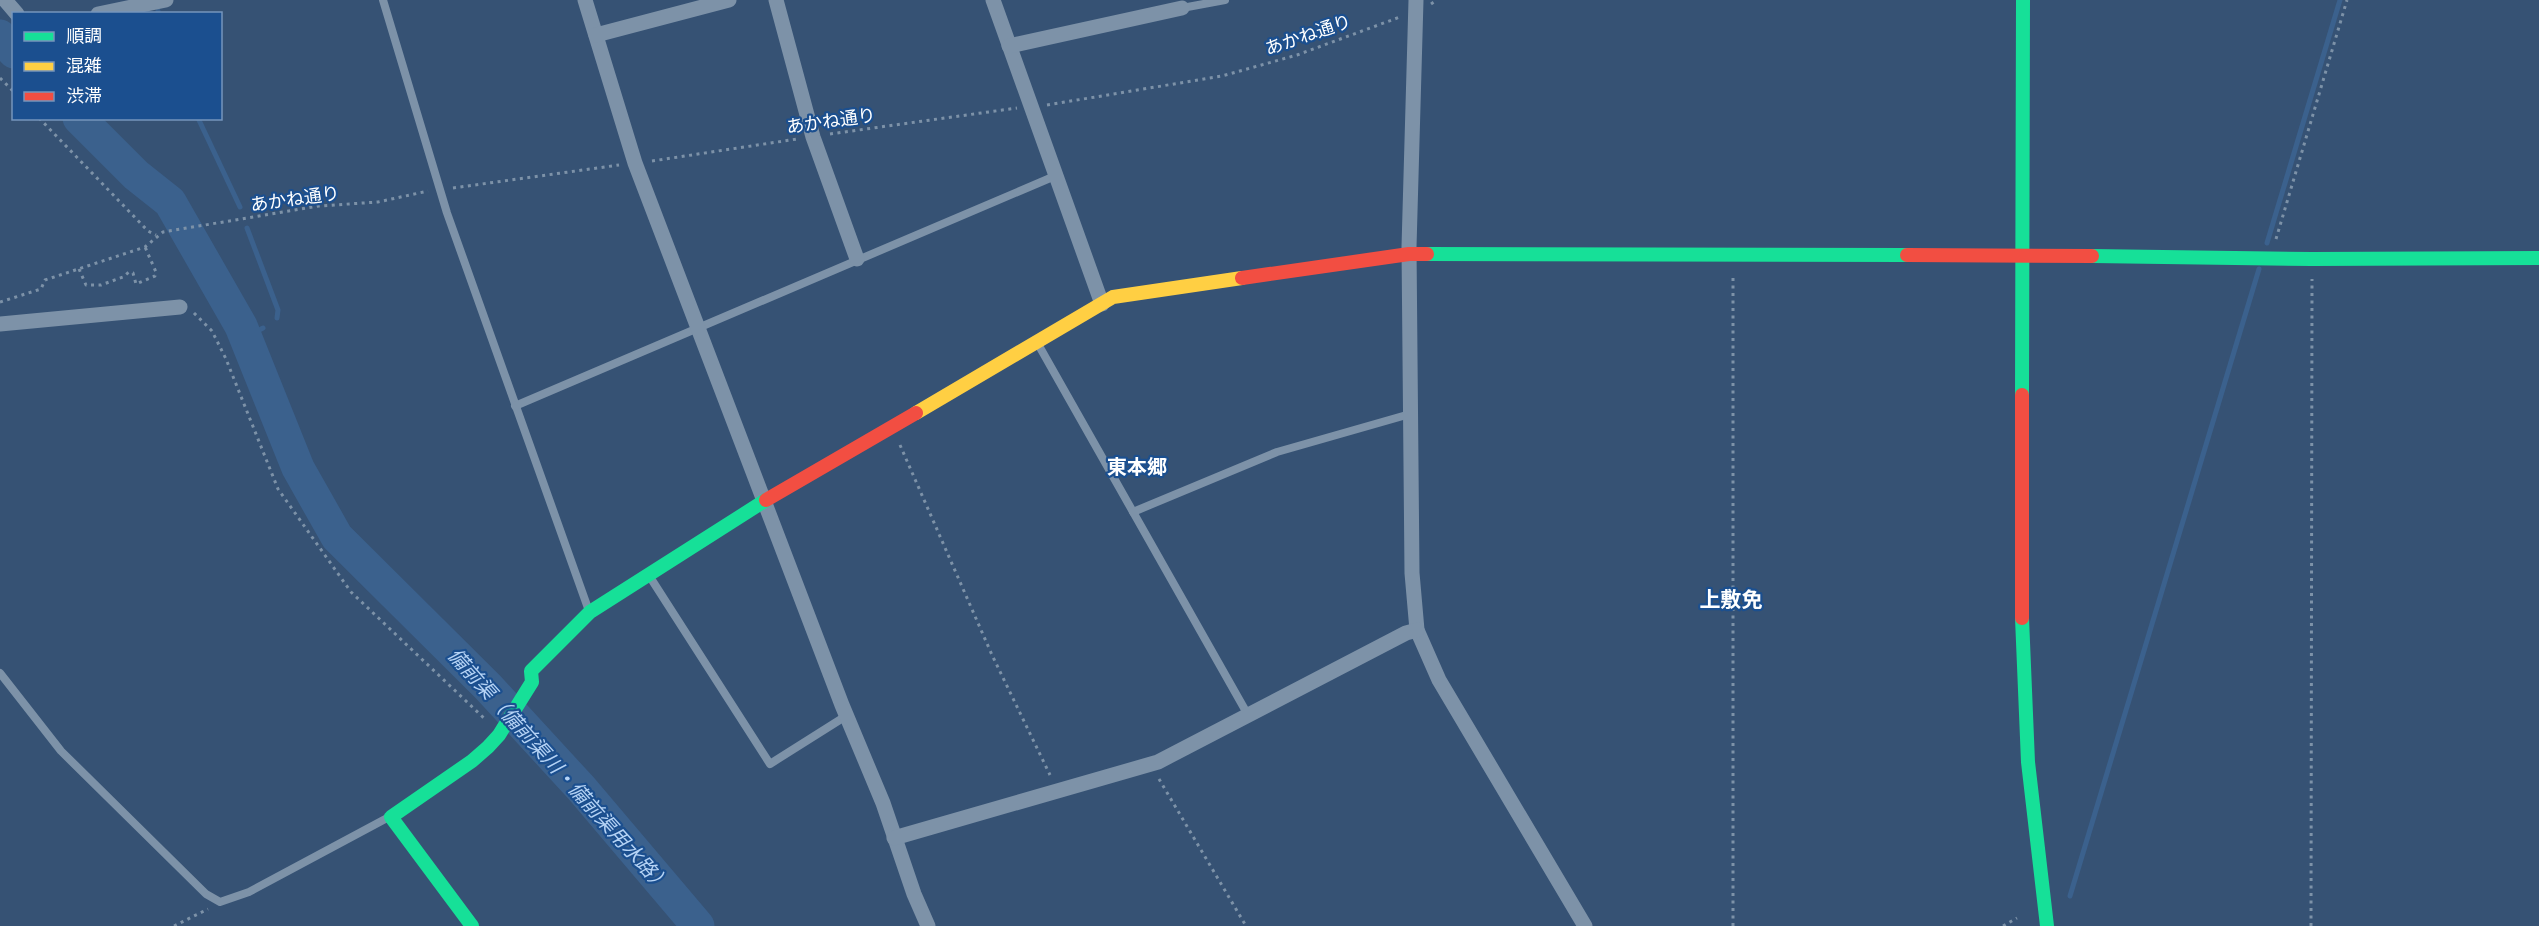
<svg xmlns="http://www.w3.org/2000/svg" width="2539" height="926" font-family="Mulish,'Noto Sans JP',sans-serif">
<style>
.lines{fill:none;stroke-linecap:round;stroke-linejoin:round}
.stream{stroke:#3b618d;stroke-width:5}
.river{stroke:#3b618d;stroke-width:33}
.path{stroke:#7d92a8;stroke-width:3;stroke-dasharray:3 4.5;stroke-linecap:butt}
.lane{stroke:#7d92a8;stroke-width:8}
.street{stroke:#7d92a8;stroke-width:15}
.fast{stroke:#16e098;stroke-width:14}
.slow{stroke:#ffcf43;stroke-width:14}
.jam{stroke:#f24e42;stroke-width:14}
.labels{text-anchor:middle;stroke-width:4.5;stroke-linejoin:round;paint-order:stroke}
.street-label{font-size:18px;fill:#fff;stroke:#1b4f8f}
.neighbourhood-label{font-size:20px;font-weight:bold;fill:#fff;stroke:#1b4f8f}
.water-label{font-size:20px;font-style:italic;fill:#b5d3f5;stroke:#1b4f8f}
.quarter-label{font-size:21px;font-weight:bold;fill:#fff;stroke:#1b4f8f}
</style>
<rect width="100%" height="100%" fill="#365274"/>
<g class="lines">
<g class="stream">
<path d="M158 11V14"/>
<path d="M198 118 240 207"/>
<path d="M247 228 278 310 277 318"/>
<path d="M2267 243 2340 0"/>
<path d="M246 337 263 328"/>
<path d="M2070 896 2259 269"/>
</g>
<g class="river">
<path d="M0 36 14 52"/>
<path d="M79 118 136 175 170 202 241 326 298 468 337 537 488 687 581 788 698 926"/>
</g>
<g class="path">
<path d="M1431 4 1437 0"/>
<path d="M0 78 14 92"/>
<path d="M1047 105 1222 76 1297 55 1400 17"/>
<path d="M39 118 148 231 156 235"/>
<path d="M830 134 1017 108"/>
<path d="M652 161 797 139"/>
<path d="M453 188 619 165"/>
<path d="M2276 239 2347 0"/>
<path d="M79 269 86 285H101L123 277 129 272 133 273 136 284 155 276 156 272 145 247"/>
<path d="M0 302 41 289 45 280 145 247 163 232 319 206 378 202 428 191"/>
<path d="M194 313 212 331 226 359 278 489 351 592 486 720"/>
<path d="M900 445 992 655 1050 775"/>
<path d="M1159 779 1246 926"/>
<path d="M174 926 208 909"/>
<path d="M1733 926V274"/>
<path d="M2003 926 2017 918"/>
<path d="M2311 926 2312 279"/>
</g>
<g class="lane">
<path d="M383 0 447 213 589 611"/>
<path d="M1182 8 1225 0"/>
<path d="M1038 344 1248 715"/>
<path d="M515 406 1055 176"/>
<path d="M1133 512 1277 452 1410 414"/>
<path d="M650 577 770 764 846 716"/>
<path d="M0 673 61 751 206 894 220 902 249 892 389 817"/>
</g>
<g class="street">
<path d="M5 0 17 14"/>
<path d="M585 0 635 163 842 705 883 803 914 894 928 926"/>
<path d="M776 0 813 137 857 259"/>
<path d="M993 0 1102 304"/>
<path d="M1416 0 1409 247 1412 573 1417 630 1439 680 1585 926"/>
<path d="M98 14 166 0"/>
<path d="M596 35 729 0"/>
<path d="M1009 46 1182 8"/>
<path d="M0 324 180 307"/>
<path d="M894 838 1158 762 1406 633 1417 630"/>
</g>
<g class="fast">
<path d="M1427 254 1907 255"/>
<path d="M2092 256 2312 259 2539 258"/>
<path d="M2022 395 2023 0"/>
<path d="M2022 618 2028 762 2047 926"/>
<path d="M472 926 391 817 472 761 488 747 499 735 532 682 531 671 590 612 766 500"/>
</g>
<path class="slow" d="M916 413 1113 297 1242 278"/>
<g class="jam">
<path d="M1907 255 2092 256"/>
<path d="M1242 278 1409 254H1427"/>
<path d="M2022 395V618"/>
<path d="M766 500 916 413"/>
</g>
</g>
<g class="labels">
<g class="street-label">
<text transform="translate(1308 35) rotate(-19)" y="6">あかね通り</text>
<text transform="translate(831 121) rotate(-8)" y="6">あかね通り</text>
<text transform="translate(295 199) rotate(-8)" y="6">あかね通り</text>
</g>
<g class="neighbourhood-label">
<text x="1137" y="474">東本郷</text>
</g>
<g class="water-label">
<text transform="translate(559 770) rotate(48)" y="7">備前渠（備前渠川・備前渠用水路）</text>
</g>
<g class="quarter-label">
<text x="1731" y="607">上敷免</text>
</g>
</g>
<rect x="12" y="12" width="210" height="108" fill="#1b4f8f" stroke="#7695bc" stroke-width="1.5"/>
<rect x="24" y="32" width="30" height="9" fill="#16e098" stroke="#7695bc" stroke-width="1.5"/>
<text x="66" y="42" font-size="18" fill="#ffffff">順調</text>
<rect x="24" y="62" width="30" height="9" fill="#ffcf43" stroke="#7695bc" stroke-width="1.5"/>
<text x="66" y="72" font-size="18" fill="#ffffff">混雑</text>
<rect x="24" y="92" width="30" height="9" fill="#f24e42" stroke="#7695bc" stroke-width="1.5"/>
<text x="66" y="102" font-size="18" fill="#ffffff">渋滞</text>
</svg>
